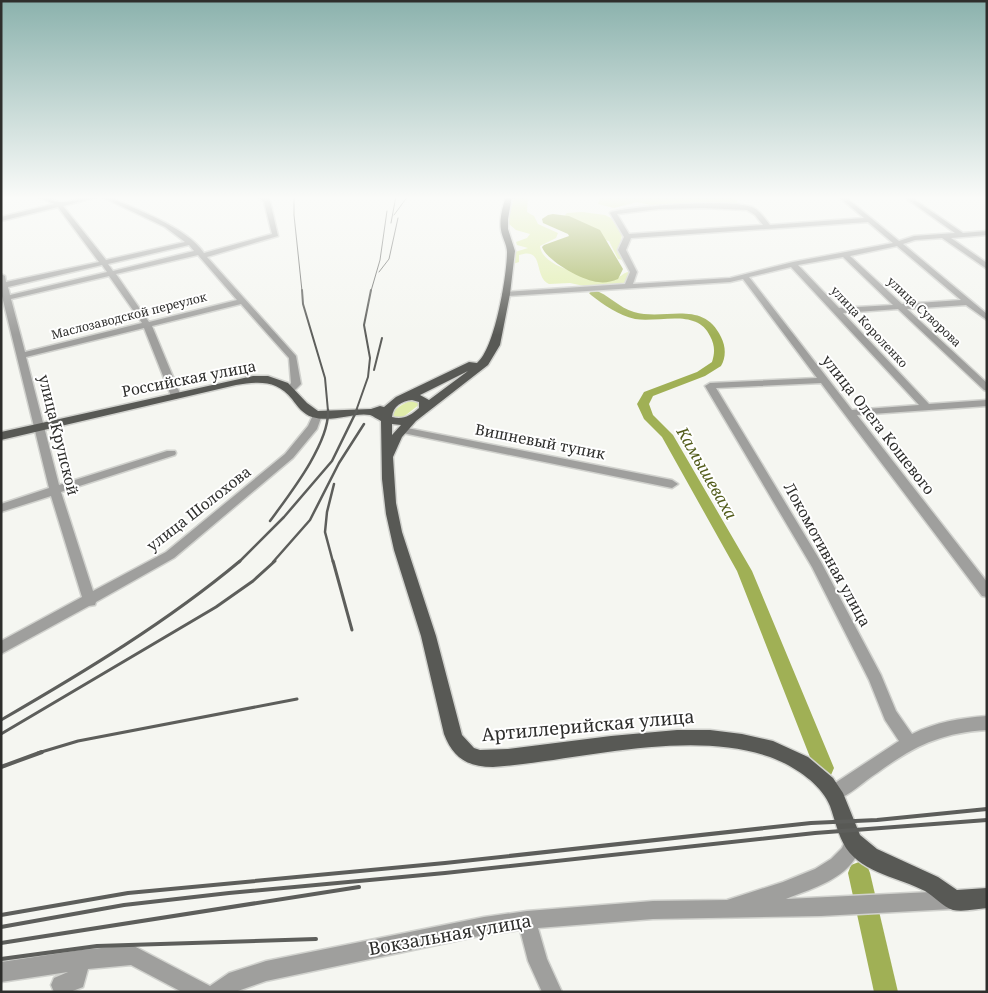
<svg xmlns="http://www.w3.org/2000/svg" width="988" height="993" font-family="'Noto Serif',serif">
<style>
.green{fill:#e0edaa}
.water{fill:#a0b055}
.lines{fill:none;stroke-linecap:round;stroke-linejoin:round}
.river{fill:#a0b055;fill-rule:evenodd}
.minor-casing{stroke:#d1d2ce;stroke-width:3}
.major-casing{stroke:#d1d2ce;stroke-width:3}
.minor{fill:#9f9f9d;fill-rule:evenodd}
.major{fill:#585955;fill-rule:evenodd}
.rail-far4{stroke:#5d5e5b;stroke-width:1}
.rail-far3{stroke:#5d5e5b;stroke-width:2}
.rail-far2{stroke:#5d5e5b;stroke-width:2.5}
.rail-far1{stroke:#5d5e5b;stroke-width:3}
.rail{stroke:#5d5e5b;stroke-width:4}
.labels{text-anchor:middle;stroke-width:4;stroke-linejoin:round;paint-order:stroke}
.far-street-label{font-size:12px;fill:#2e2e2c;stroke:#fff}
.street-label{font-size:15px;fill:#2e2e2c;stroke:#fff}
.water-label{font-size:16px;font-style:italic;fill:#525c1b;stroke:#fff}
.near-street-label{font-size:18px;fill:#2e2e2c;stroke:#fff}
</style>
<rect width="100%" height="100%" fill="#f5f6f1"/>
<g class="green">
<path d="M515 196H528L527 212 534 216 538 224 558 233 556 238 540 246C542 269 596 279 615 278 620 278 623 273 628 272L630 273 626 283 584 286 570 283 549 284C533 277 545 246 519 255V262L513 264 515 252 528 248 517 245 516 242 527 238 530 234 516 230 509 224 508 216Z"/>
<path d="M612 196H732L738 203 660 207 637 202 614 208 598 204 600 198Z"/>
<path d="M567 213 582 212 605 215 611 218 622 235 619 250 623 260 618 259 609 241 600 239 567 217 565 215Z"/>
<path d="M418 399 420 404 402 418H395L391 415C396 407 408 400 418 399Z"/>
</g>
<path class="water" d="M553 214 569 216 600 230 623 269 618 279C611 282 604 283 598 282 583 281 547 261 542 247L544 245 569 236 568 234 543 223 542 219 548 215Z"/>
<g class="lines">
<g class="river">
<path d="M594 290C608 294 619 308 634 312 665 321 703 299 721 337 726 347 726 357 721 366L705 376 653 396 649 404 653 415 673 435 752 571 834 768 831 775 824 777 817 775 737 571 662 437 644 419 637 404 644 392 697 372 712 362C715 353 715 345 710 336 697 308 659 323 635 319 618 315 604 305 591 295L589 293Z"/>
<path d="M859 862 867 865 870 873 898 992H874L848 873 851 865Z"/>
</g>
<g class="minor-casing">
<g id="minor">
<path d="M37 196C46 195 52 202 61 202 70 203 86 196 98 196L97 197 63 206 106 260 185 242 165 227 100 196H107C135 209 188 228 204 253L272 234 264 202 258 196H264L270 201 278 236 207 257 296 356 301 384 294 391 291 392 286 389 291 383 289 358 241 304 152 326 181 396 176 399 171 396 144 328 26 357 59 485 167 451H175L176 453 175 455 61 492 93 591 166 552 285 454 308 426 314 413H320L322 415 317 429 293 458 174 558 96 602 95 605 89 606 1 654V641L82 597 51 496 1 512V504L49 488 1 292V274L5 276 6 282 99 262 58 207 1 221V217L54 204ZM189 245 194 251 113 271 108 264ZM198 255 237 300 149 322 116 274ZM102 265 107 272 10 295 8 287ZM109 276 142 323 25 352 11 299Z"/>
<path d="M838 196H844L899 241 914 236 955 233 907 199V197L909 196 963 233 987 231V235L951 238 987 263V269L942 238 915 240 903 244 987 314V320L966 305 907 309 987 383V391L984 390 898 309 843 313 929 404 987 400V406L857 415 987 582V597L982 596 821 383 716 388 821 562 881 675 896 711 912 734C936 722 960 718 987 716V730C940 733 914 746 877 773 863 782 850 795 835 801L829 799 827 793 829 787 899 741 885 720 869 680 812 567 705 386 710 383 817 378 743 279 730 282 506 296 502 294 506 292 625 284 630 272 618 250 624 237 610 213 611 212C634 206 734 198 754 208 760 211 765 219 770 225L864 218ZM703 208 747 210 755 215 763 225 629 234 617 214 659 209ZM868 222 893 243 793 262 730 278 633 284 637 272 626 250 631 238ZM897 246 961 300 902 304 850 256ZM843 257 893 305 839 308 798 265ZM791 267 919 405 852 410 749 277Z"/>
<path d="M402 427 672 480 678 484 672 488 398 432 397 430Z"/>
<path d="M853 833 859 836 862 842C859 848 858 855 854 860 840 881 808 890 786 899L952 891 958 894 961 900 958 906 952 909 821 916 653 919 538 928 547 959 562 992H542L528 961 520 930 484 935 266 981 235 992H182L131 965 88 969 83 987 70 992H54L51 985 54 978 68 972 1 982V962L81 950 132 945 210 986 229 973 266 961 484 917 527 911 653 901 727 900 783 882 815 869 831 859 842 848 847 836Z"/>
</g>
</g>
<g class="major-casing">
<path id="major" d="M506 196H512L508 219V229L515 251 510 294 500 345 488 365 416 421 402 437 393 457 396 503 402 532 436 636 462 735 474 748 480 750 508 749 611 736 677 730H710L742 734 773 741 808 757 833 778 843 793 860 835 877 849 938 877 957 890 987 888V908C977 909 963 912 953 910 943 907 934 896 925 891 900 878 863 873 846 848 838 835 835 820 830 806 821 783 792 765 770 757 687 728 578 761 493 767 468 767 453 758 444 734L421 636 394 550 386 514 382 479 381 421C377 419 373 416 370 415 354 412 332 423 312 417 303 414 298 407 292 399 277 380 259 381 236 385L1 440V432L253 376H268L288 383 307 403 318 411 371 409 380 406 384 407 396 397 469 362 477 363C495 349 507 275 507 252 507 245 502 237 501 230 499 219 503 206 506 196ZM468 371 429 400 420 395ZM412 400 419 402V408C410 416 403 420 392 417 393 406 402 401 412 400ZM392 424 401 425 392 435Z"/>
</g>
<use href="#minor" class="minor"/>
<use href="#major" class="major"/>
<g class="rail-far4">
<path d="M294 196V215L302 291"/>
<path d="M394 215 408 196"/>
<path d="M391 223 396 196"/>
<path d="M379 272 389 259 398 218"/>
<path d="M371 291 380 260 387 211"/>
</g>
<g class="rail-far3">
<path d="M302 290 303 304 325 378 328 411"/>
<path d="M374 370 382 338"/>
<path d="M356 411 368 377 370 358 364 325 371 290"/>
</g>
<g class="rail-far2">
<path d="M270 521C289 495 330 443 328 410"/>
<path d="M239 562 284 517 332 461 357 410"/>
<path d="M273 562 310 520 339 463 364 424"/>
<path d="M333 562 325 532 327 512 334 484"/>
</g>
<g class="rail-far1">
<path d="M333 561 352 630"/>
<path d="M1 720C84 672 167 622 240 561"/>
<path d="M1 734 216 607 253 581 275 561"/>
<path d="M38 753 78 741 297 699"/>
</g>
<g class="rail">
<path d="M1 767 42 752"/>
<path d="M1 915 128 893 445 863 811 823 877 820 987 809"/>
<path d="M1 927 124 905 229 893 445 873 815 833 987 820"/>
<path d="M1 943 359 887"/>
<path d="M1 959 97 946 316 939"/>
</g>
</g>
<linearGradient id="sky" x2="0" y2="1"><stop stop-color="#8bb2ad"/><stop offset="0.59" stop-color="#fafbf9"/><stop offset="1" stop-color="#fafbf9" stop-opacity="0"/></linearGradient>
<rect width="988" height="335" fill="url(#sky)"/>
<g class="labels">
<g class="far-street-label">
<text transform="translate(924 312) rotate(43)" y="4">улица Суворова</text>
<text transform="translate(129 316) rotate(-14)" y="4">Маслозаводской переулок</text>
<text transform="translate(869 327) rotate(47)" y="4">улица Короленко</text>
</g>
<g class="street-label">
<text transform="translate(189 379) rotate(-11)" y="5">Российская улица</text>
<text transform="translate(878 425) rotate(52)" y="5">улица Олега Кошевого</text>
<text transform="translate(58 435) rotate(76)" y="5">улица Крупской</text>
<text transform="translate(540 442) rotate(11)" y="5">Вишневый тупик</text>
<text transform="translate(199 509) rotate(-38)" y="5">улица Шолохова</text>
<text transform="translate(827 555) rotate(61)" y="5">Локомотивная улица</text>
</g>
<g class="water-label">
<text transform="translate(707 473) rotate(60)" y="6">Камышеваха</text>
</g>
<g class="near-street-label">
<text transform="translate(588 726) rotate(-5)" y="6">Артиллерийская улица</text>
<text transform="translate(450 935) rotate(-10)" y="6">Вокзальная улица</text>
</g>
</g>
<rect width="988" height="993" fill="none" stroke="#2e2e2c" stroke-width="5"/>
</svg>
